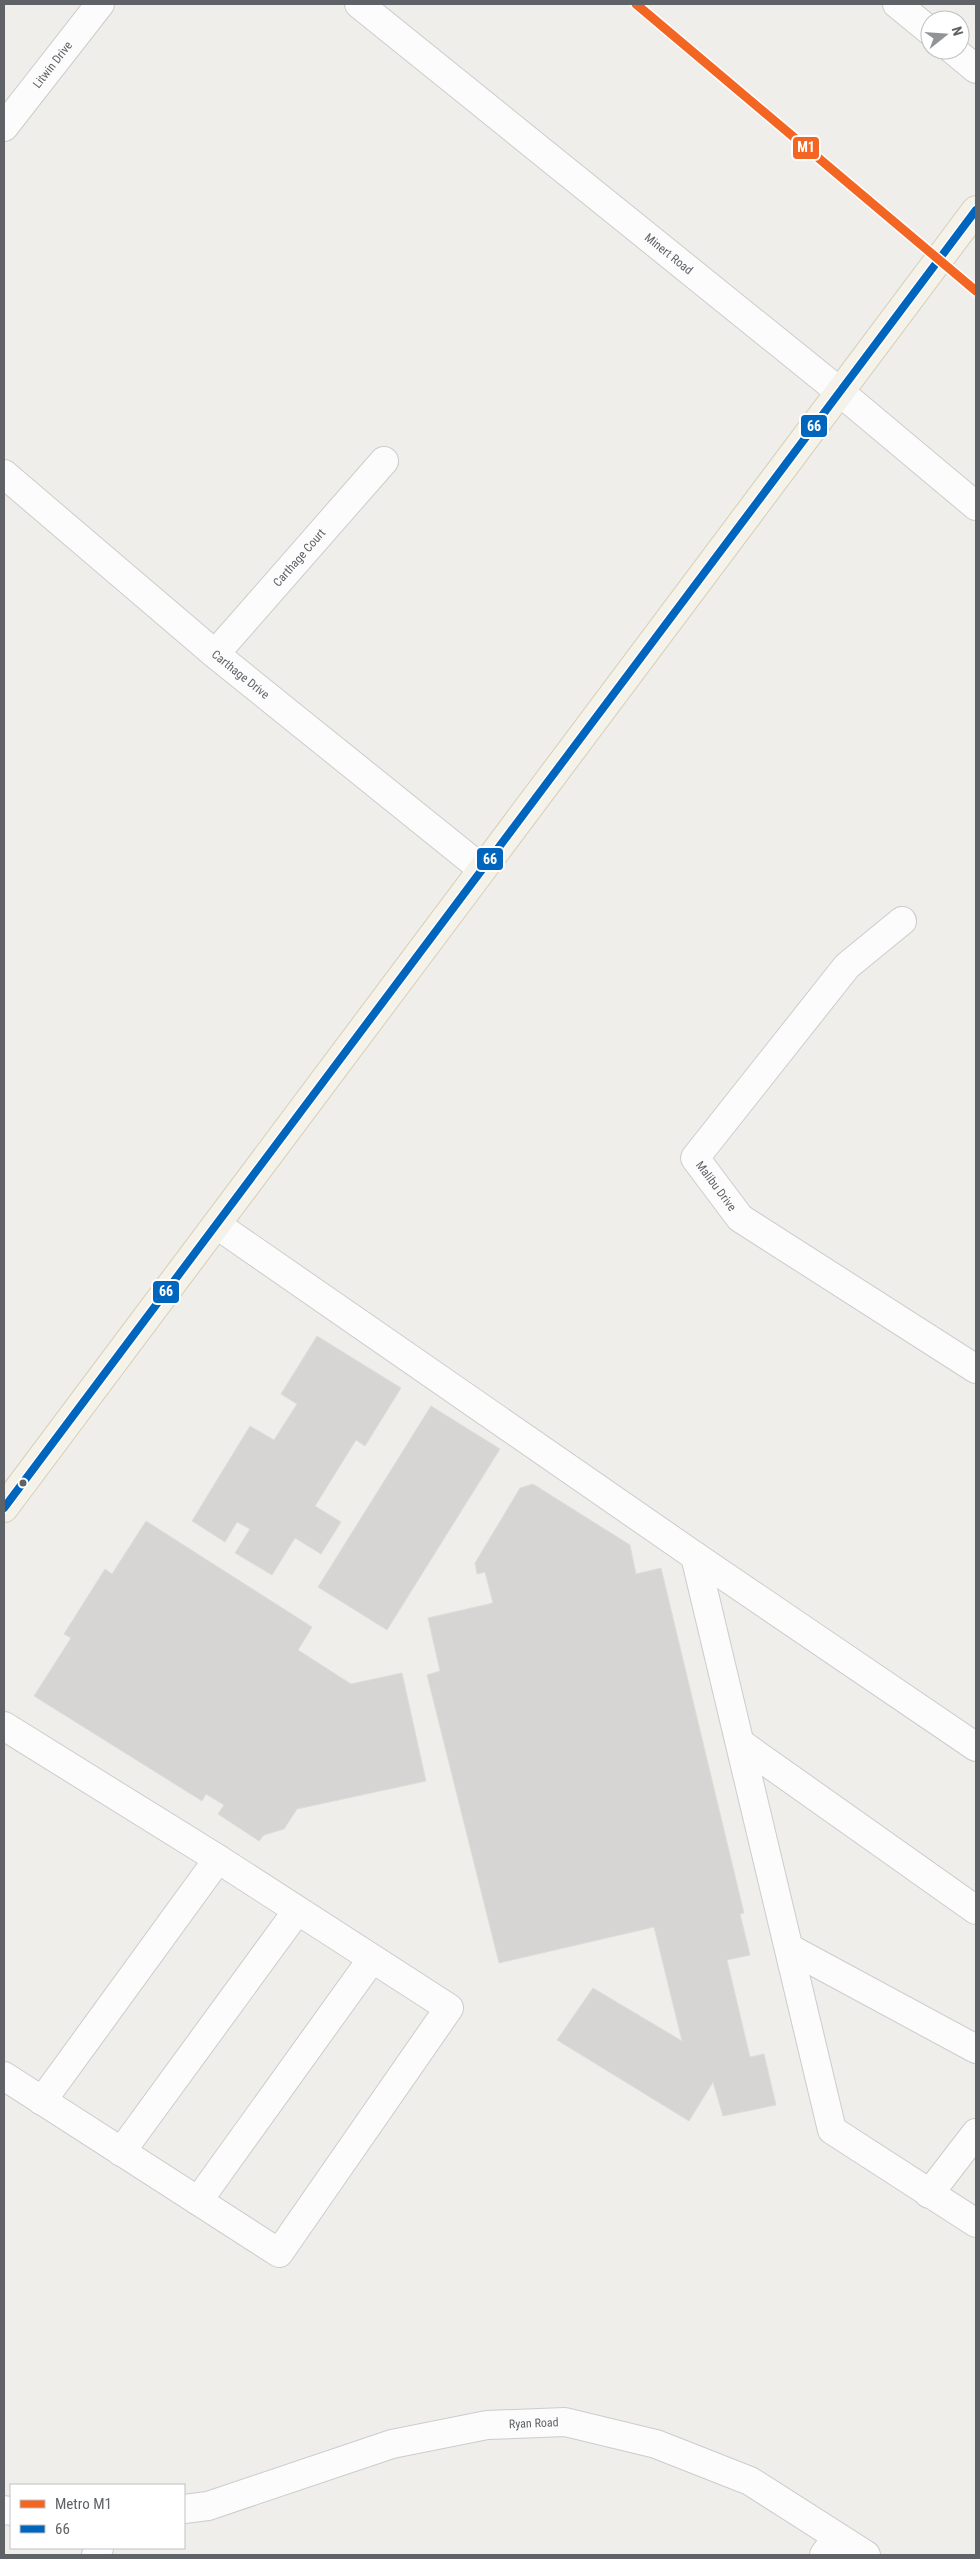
<svg xmlns="http://www.w3.org/2000/svg" width="980" height="2559" font-family="'Roboto Condensed',sans-serif">
<style>
.building{fill:#d6d5d3;stroke:#deddd9}
.lines{fill:none;stroke-linecap:round;stroke-linejoin:round}
.minor-casing{stroke:#cbcccc;stroke-width:30}
.major-casing{stroke:#d7ceb8;stroke-width:30}
.minor{stroke:#fdfcfc;stroke-width:28}
.major{stroke:#f4f2e9;stroke-width:28}
.bus-1-casing{stroke:#fff;stroke-width:11}
.bus-1{stroke:#0065bd;stroke-width:8}
.metro-1-casing{stroke:#fff;stroke-width:12}
.metro-1{stroke:#f26522;stroke-width:9}
.bus-dot{fill:#5f6368;stroke:#fff;stroke-width:2}
.labels{text-anchor:middle;stroke-width:4.5;stroke-linejoin:round;paint-order:stroke}
.street-label{font-size:12px;fill:#5f6368;stroke:#fff}
.line-badge{stroke:#fff;stroke-width:2}
.badge-label{font-size:14px;text-anchor:middle;font-weight:bold;fill:#fff}
</style>
<rect width="100%" height="100%" fill="#efeeea"/>
<g class="building">
<path d="M317 1336 401 1388 365 1446 356 1440 315 1506 341 1522 321 1554 295 1538 272 1575 235 1553 250 1529 237 1522 225 1542 192 1521 250 1426 274 1440 297 1404 281 1394Z"/>
<path d="M431 1406 500 1449 387 1630 318 1587Z"/>
<path d="M533 1484 630 1545 636 1574 661 1568 744 1913 740 1914 750 1955 727 1960 750 2057 764 2054 776 2105 723 2116 713 2082 689 2121 557 2040 593 1988 682 2041 654 1927 499 1963 427 1675 440 1671 428 1618 493 1603 485 1572 477 1574 475 1563 520 1488Z"/>
<path d="M146 1521 312 1627 298 1650 351 1684 402 1673 426 1781 297 1809 284 1829 264 1835 259 1841 218 1814 224 1805 206 1794 202 1801 34 1696 71 1638 64 1634 105 1569 112 1574Z"/>
</g>
<g class="lines">
<g class="minor-casing">
<g id="minor">
<path id="s1" d="M359 4 840 392 976 506"/>
<path d="M897 4 930 31"/>
<path d="M953 50 976 69"/>
<path id="s2" d="M4 127 100 4"/>
<path id="s3" d="M4 474 215 654 482 869"/>
<path id="s4" d="M215 654 384 461"/>
<path id="s5" d="M902 921 847 966 695 1158 740 1218 976 1369"/>
<path d="M217 1225 695 1556 976 1747"/>
<path d="M695 1556 832 2130 976 2223"/>
<path d="M4 1726 218 1859 449 2008 279 2253 4 2076"/>
<path d="M740 1743 976 1910"/>
<path d="M789 1948 976 2049"/>
<path d="M42 2101 218 1859"/>
<path d="M121 2152 297 1911"/>
<path d="M929 2194 976 2133"/>
<path d="M198 2201 372 1959"/>
<path id="s6" d="M184 2509 208 2506 392 2444 487 2425 565 2422 656 2444 750 2481 866 2555"/>
<path d="M4 2510 11 2511"/>
<path d="M96 2555 99 2548"/>
<path d="M824 2555 837 2537"/>
</g>
</g>
<g class="major-casing">
<path id="major" d="M4 1508 976 210"/>
</g>
<use href="#minor" class="minor"/>
<use href="#major" class="major"/>
<g class="bus-1-casing">
<path id="bus-1" d="M4 1508 976 210"/>
</g>
<use href="#bus-1" class="bus-1"/>
<g class="metro-1-casing">
<path id="metro-1" d="M636 4 976 291"/>
</g>
<use href="#metro-1" class="metro-1"/>
</g>
<circle class="bus-dot" cx="23" cy="1483" r="4.5"/>
<g class="labels">
<g class="street-label">
<text dy="4" stroke="none"><textPath href="#s2" startOffset="79">Litwin Drive</textPath></text>
<text dy="4" stroke="none"><textPath href="#s1" startOffset="398">Minert Road</textPath></text>
<text dy="4" stroke="none"><textPath href="#s4" startOffset="128">Carthage Court</textPath></text>
<text dy="4" stroke="none"><textPath href="#s3" startOffset="310">Carthage Drive</textPath></text>
<text dy="4" stroke="none"><textPath href="#s5" startOffset="351">Malibu Drive</textPath></text>
<text dy="4" stroke="none"><textPath href="#s6" startOffset="362">Ryan Road</textPath></text>
</g>
</g>
<g class="line-badge">
<rect x="792" y="136" width="28" height="24" rx="5" fill="#f26522"/>
<rect x="800" y="414" width="28" height="24" rx="5" fill="#0065bd"/>
<rect x="476" y="847" width="28" height="24" rx="5" fill="#0065bd"/>
<rect x="152" y="1280" width="28" height="24" rx="5" fill="#0065bd"/>
</g>
<g class="badge-label">
<text x="806" y="152">M1</text>
<text x="814" y="431">66</text>
<text x="490" y="864">66</text>
<text x="166" y="1296">66</text>
</g>
<rect width="980" height="2559" fill="none" stroke="#5f6368" stroke-width="10"/>
<rect x="10" y="2484" width="175" height="65" fill="#ffffff" stroke="#bfc1c3"/>
<rect x="20" y="2500" width="25" height="8" fill="#f26522" stroke="#bfc1c3"/>
<text x="55" y="2509" font-size="15" fill="#5f6368">Metro M1</text>
<rect x="20" y="2525" width="25" height="8" fill="#0065bd" stroke="#bfc1c3"/>
<text x="55" y="2534" font-size="15" fill="#5f6368">66</text>
<g transform="translate(945 35) rotate(73)"><circle r="24" fill="#ffffff" stroke="#bfc1c3"/>
<path d="M0-4L9 19L0 12L-9 19Z" fill="#919496"/>
<text y="-8" font-size="14" font-weight="bold" text-anchor="middle" fill="#5f6368">N</text>
</g>
</svg>
